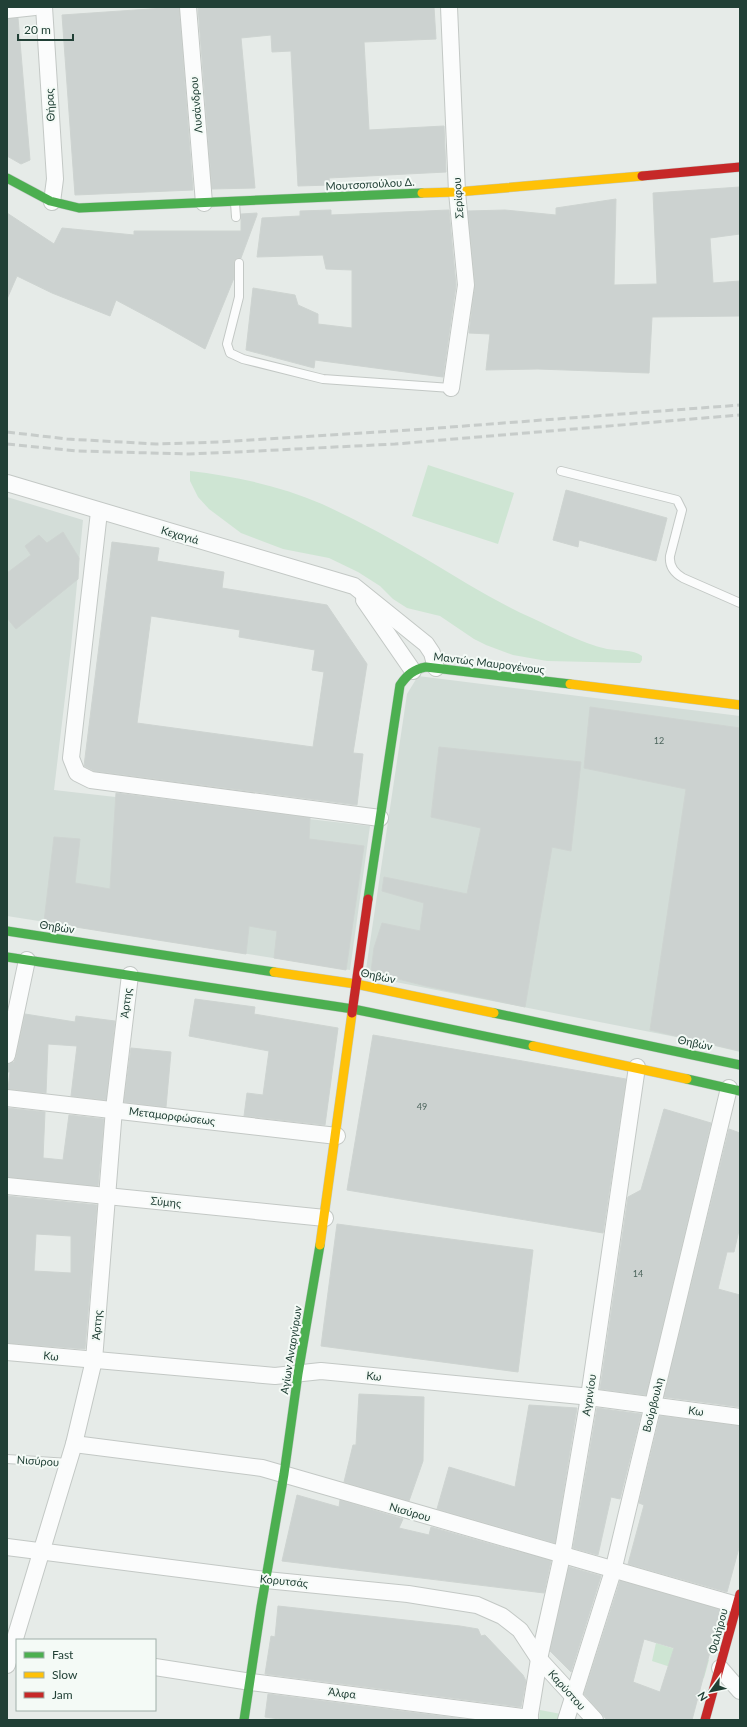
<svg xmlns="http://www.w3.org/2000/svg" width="747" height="1727" font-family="Lato,sans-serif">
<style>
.built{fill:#d3ddd8}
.green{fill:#cee5d3}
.building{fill:#ccd2d0;stroke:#ced4d1;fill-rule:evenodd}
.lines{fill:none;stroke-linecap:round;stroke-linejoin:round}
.lane-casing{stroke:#c3c8c5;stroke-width:10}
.street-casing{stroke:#c3c8c5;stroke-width:18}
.fast-casing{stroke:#c1c9c5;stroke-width:10}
.slow-casing{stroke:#c1c9c5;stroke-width:10}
.jam-casing{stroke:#c1c9c5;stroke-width:10}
.lane{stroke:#fbfcfc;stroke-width:8}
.street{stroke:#fbfcfc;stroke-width:16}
.fast{stroke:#4caf50;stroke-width:9}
.slow{stroke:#ffc107;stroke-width:9}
.jam{stroke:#c62828;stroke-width:9}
.rail{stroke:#c7ccca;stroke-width:3;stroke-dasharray:8 4;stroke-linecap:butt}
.labels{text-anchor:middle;stroke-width:4;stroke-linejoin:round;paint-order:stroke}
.number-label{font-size:9px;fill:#4d655d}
.street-label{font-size:11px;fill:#214036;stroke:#f4faf6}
</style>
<rect width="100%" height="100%" fill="#e6ebe8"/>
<g class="built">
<path d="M7 497 83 520 71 647 54 790 370 826 350 970 7 916Z"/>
<path d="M418 676 740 716V1052L681 1038 365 976 407 694Z"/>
</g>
<g class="green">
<path d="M428 465 514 493 498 544 412 516Z"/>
<path d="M190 471C234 476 281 486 322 504 357 520 392 539 426 559 461 580 494 601 532 618 556 629 581 643 607 649 618 651 633 649 642 656V660L640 663H636L547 661 513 655 486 645 474 639 440 616 407 608 393 599 380 586 358 572 329 558 283 549 241 533 209 509 198 497 190 481Z"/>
<path d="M656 1643 709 1660 704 1678 652 1661Z"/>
<path d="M540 1710 561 1714 559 1720H539Z"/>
</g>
<g class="building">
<path d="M179 7 193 190 75 195 62 15Z"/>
<path d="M198 7H434L436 39 364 42 369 130 444 126 446 172 329 178 330 185 298 186 291 51 272 52 271 35 241 38 255 188 212 189Z"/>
<path d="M18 18 30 160 21 164 7 156V19Z"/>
<path d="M740 187V234L710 238 713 283 740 281V316L652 317 649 373 538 369 486 370 490 334 469 333 475 284 468 211 505 210 556 215V208L616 199 614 285 657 284 653 193Z"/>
<path d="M331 210V215L449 210 456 285 443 377 315 360 314 368 246 350 253 288 295 295 298 305 318 314V324L352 328V270L326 269 323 255 257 257 262 218 300 216V211Z"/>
<path d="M7 213 54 244 62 228 134 235V231H241V214L257 213V215L241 258H237L234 261V278L205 349 161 324 116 300 110 316 52 293 17 276 7 299Z"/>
<path d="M566 490 667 518 656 561 579 540 578 547 553 540Z"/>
<path d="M63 532 79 558 78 579 16 629 7 618V573L31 555 25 546 39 535 47 543Z"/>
<path d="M112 542 159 548 157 561 224 572 222 588 327 605 367 664 353 753 363 754 357 805 94 771 84 766ZM151 616 240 630 239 637 315 650 312 670 324 672 313 747 137 723Z"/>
<path d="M590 707 740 728V1051L650 1030 686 789 584 768Z"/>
<path d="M439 747 581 762 571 851 552 847 525 1007 426 986 371 972 374 948 382 923 420 931 424 903 382 891 384 877 467 894 481 828 431 817Z"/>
<path d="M116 793 310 818 309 839 364 846 346 970 274 958 277 931 249 926 246 954 44 922 54 837 80 839 75 883 110 889Z"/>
<path d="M195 999 255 1007 254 1014 338 1028 325 1125 244 1116 247 1093 263 1095 269 1051 189 1036Z"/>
<path d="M25 1014 75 1022 76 1016 115 1021 106 1100 71 1096 77 1046 48 1044 46 1093 8 1089 10 1072H7V1064L14 1062 16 1057Z"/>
<path d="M373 1035 626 1079 603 1233 347 1190Z"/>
<path d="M131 1048 171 1052 166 1107 124 1102Z"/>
<path d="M7 1108 45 1112 43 1158 63 1160 69 1115 104 1119 98 1186 7 1177Z"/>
<path d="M664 1109 711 1123 646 1395 600 1389 628 1197 641 1190Z"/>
<path d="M729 1129 740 1133V1226L734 1252H727L718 1289 740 1295V1407L664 1397Z"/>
<path d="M7 1196 97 1205 85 1349 7 1343ZM36 1234 71 1236V1273L34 1271Z"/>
<path d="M337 1224 533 1250 518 1372 321 1346Z"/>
<path d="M359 1394 424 1397 423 1461 409 1501 344 1482 353 1445H356Z"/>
<path d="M529 1405 577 1408 555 1543 437 1509 449 1467 515 1487Z"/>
<path d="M597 1408 641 1414 620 1499 611 1497 598 1555 573 1548Z"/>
<path d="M660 1416 740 1426V1544L727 1592 628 1564 644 1505 639 1503Z"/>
<path d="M297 1495 339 1507 340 1500 403 1519 399 1528 429 1535 431 1527 551 1561 544 1593 282 1561Z"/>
<path d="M569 1567 601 1576 571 1672 550 1651Z"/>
<path d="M620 1581 721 1610 692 1720H607L584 1694ZM644 1639 674 1648 660 1692 633 1682Z"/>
<path d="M278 1606 460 1626 478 1629 481 1636 485 1635 523 1675 526 1681 521 1707 265 1674 271 1636 275 1637Z"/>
<path d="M268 1694 471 1720H287L265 1717Z"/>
</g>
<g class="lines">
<g class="lane-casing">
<g id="lane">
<path d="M235 203 236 217"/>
<path d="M239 263V297L227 344 230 353 243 359 323 379 451 388"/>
<path d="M561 471 677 500 682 510 670 556C669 566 674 573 683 578L740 603"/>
<path d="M7 1459 69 1463"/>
</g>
</g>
<g class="street-casing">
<g id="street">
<path d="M44 7 55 179 52 202"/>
<path d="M188 7 204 203"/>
<path d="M449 7 457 192 466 285 451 388"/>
<path d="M7 10 35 7"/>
<path d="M7 483 354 586 426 644 432 653 436 668"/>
<path d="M99 512 71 758 77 773 91 780 380 818"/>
<path d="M364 600 413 671"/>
<path d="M7 1055 27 960"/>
<path d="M7 1098 337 1136"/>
<path d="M7 1186 325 1218"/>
<path d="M7 1352 275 1376 321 1371 581 1396 740 1417"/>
<path d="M74 1444 262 1468 740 1606"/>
<path d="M7 1547 266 1580 408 1594 477 1605 502 1616 520 1630 539 1659 595 1720"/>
<path d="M7 1665 74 1444 94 1360 114 1109 130 975"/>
<path d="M155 1667 251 1682 530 1718"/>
<path d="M720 1668 740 1691"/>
<path d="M529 1720 539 1659 562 1556 589 1397 637 1067"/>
<path d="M566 1720 613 1571 729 1088"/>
</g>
</g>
<g class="fast-casing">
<g id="fast">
<path d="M7 178 50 201 79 208 422 193"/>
<path d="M368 899 400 685C407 675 414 669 426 667L570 684"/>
<path d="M7 931 274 972"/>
<path d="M7 957 353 1009 533 1046"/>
<path d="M494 1013 740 1065"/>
<path d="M687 1079 740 1091"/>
<path d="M244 1720 261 1607 284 1474 298 1374 320 1245"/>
</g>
</g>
<g class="slow-casing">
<g id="slow">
<path d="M422 193 457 192 642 176"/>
<path d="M570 684 740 705"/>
<path d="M274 972 356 984 494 1013"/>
<path d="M533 1046 687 1079"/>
<path d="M320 1245 352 1013"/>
</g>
</g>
<g class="jam-casing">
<g id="jam">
<path d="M642 176 740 167"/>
<path d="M352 1013 368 899"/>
<path d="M705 1720 740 1594"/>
</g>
</g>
<use href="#lane" class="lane"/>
<use href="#street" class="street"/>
<use href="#fast" class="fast"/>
<use href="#slow" class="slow"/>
<use href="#jam" class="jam"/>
<g class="rail">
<path d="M7 432 67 439 156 444 219 442 412 430 740 405"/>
<path d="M7 444 77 451 189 454 237 452 395 444 740 415"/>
</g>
</g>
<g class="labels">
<g class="number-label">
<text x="659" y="744">12</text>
<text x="422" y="1110">49</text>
<text x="638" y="1277">14</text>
</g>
<g class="street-label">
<text transform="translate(50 105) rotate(-93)" y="4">Θήρας</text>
<text transform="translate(196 105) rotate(-95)" y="4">Λυσάνδρου</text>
<text transform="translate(370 184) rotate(-3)" y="4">Μουτσοπούλου Δ.</text>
<text transform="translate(458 198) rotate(-94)" y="4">Σερίφου</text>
<text transform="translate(180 535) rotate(16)" y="4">Κεχαγιά</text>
<text transform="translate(489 663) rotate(7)" y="4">Μαντώς Μαυρογένους</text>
<text transform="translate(57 927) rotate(9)" y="4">Θηβών</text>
<text transform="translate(378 976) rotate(12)" y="4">Θηβών</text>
<text transform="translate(126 1003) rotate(-83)" y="4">Άρτης</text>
<text transform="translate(695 1043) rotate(12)" y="4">Θηβών</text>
<text transform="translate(172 1116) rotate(7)" y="4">Μεταμορφώσεως</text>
<text transform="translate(166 1202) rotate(6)" y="4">Σύμης</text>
<text transform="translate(97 1325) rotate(-85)" y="4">Άρτης</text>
<text transform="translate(291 1350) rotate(-81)" y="4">Αγίων Αναργύρων</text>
<text transform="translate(51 1356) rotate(5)" y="4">Κω</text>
<text transform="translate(374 1376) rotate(6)" y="4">Κω</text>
<text transform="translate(589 1395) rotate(-81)" y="4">Αγρινίου</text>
<text transform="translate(653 1405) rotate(-76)" y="4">Βούρβουλη</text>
<text transform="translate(696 1411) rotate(8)" y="4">Κω</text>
<text transform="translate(38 1461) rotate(4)" y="4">Νισύρου</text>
<text transform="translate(410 1512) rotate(16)" y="4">Νισύρου</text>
<text transform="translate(284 1581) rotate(6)" y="4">Κορυτσάς</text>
<text transform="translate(718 1631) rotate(-75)" y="4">Φαλήρου</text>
<text transform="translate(567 1690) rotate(48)" y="4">Καρύστου</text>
<text transform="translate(342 1693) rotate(7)" y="4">Άλφα</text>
</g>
</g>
<rect width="747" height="1727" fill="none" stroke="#214036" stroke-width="16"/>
<rect x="16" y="1639" width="140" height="72" fill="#f4faf6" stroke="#a0b0a9"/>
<rect x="24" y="1652" width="20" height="6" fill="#4caf50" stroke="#a0b0a9"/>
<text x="52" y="1659" font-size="12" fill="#214036">Fast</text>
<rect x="24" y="1672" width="20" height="6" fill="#ffc107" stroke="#a0b0a9"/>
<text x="52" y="1679" font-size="12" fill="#214036">Slow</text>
<rect x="24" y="1692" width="20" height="6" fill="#c62828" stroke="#a0b0a9"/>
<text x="52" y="1699" font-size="12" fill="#214036">Jam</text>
<g transform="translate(711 1691) rotate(237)" stroke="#f4faf6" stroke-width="3" paint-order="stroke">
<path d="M0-3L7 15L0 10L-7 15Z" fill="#214036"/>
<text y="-6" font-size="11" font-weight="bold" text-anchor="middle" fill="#214036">N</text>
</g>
<path d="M18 34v6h55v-6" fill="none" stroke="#214036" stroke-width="2"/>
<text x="24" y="34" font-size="12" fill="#214036" stroke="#f4faf6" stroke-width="3" paint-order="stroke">20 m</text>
</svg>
